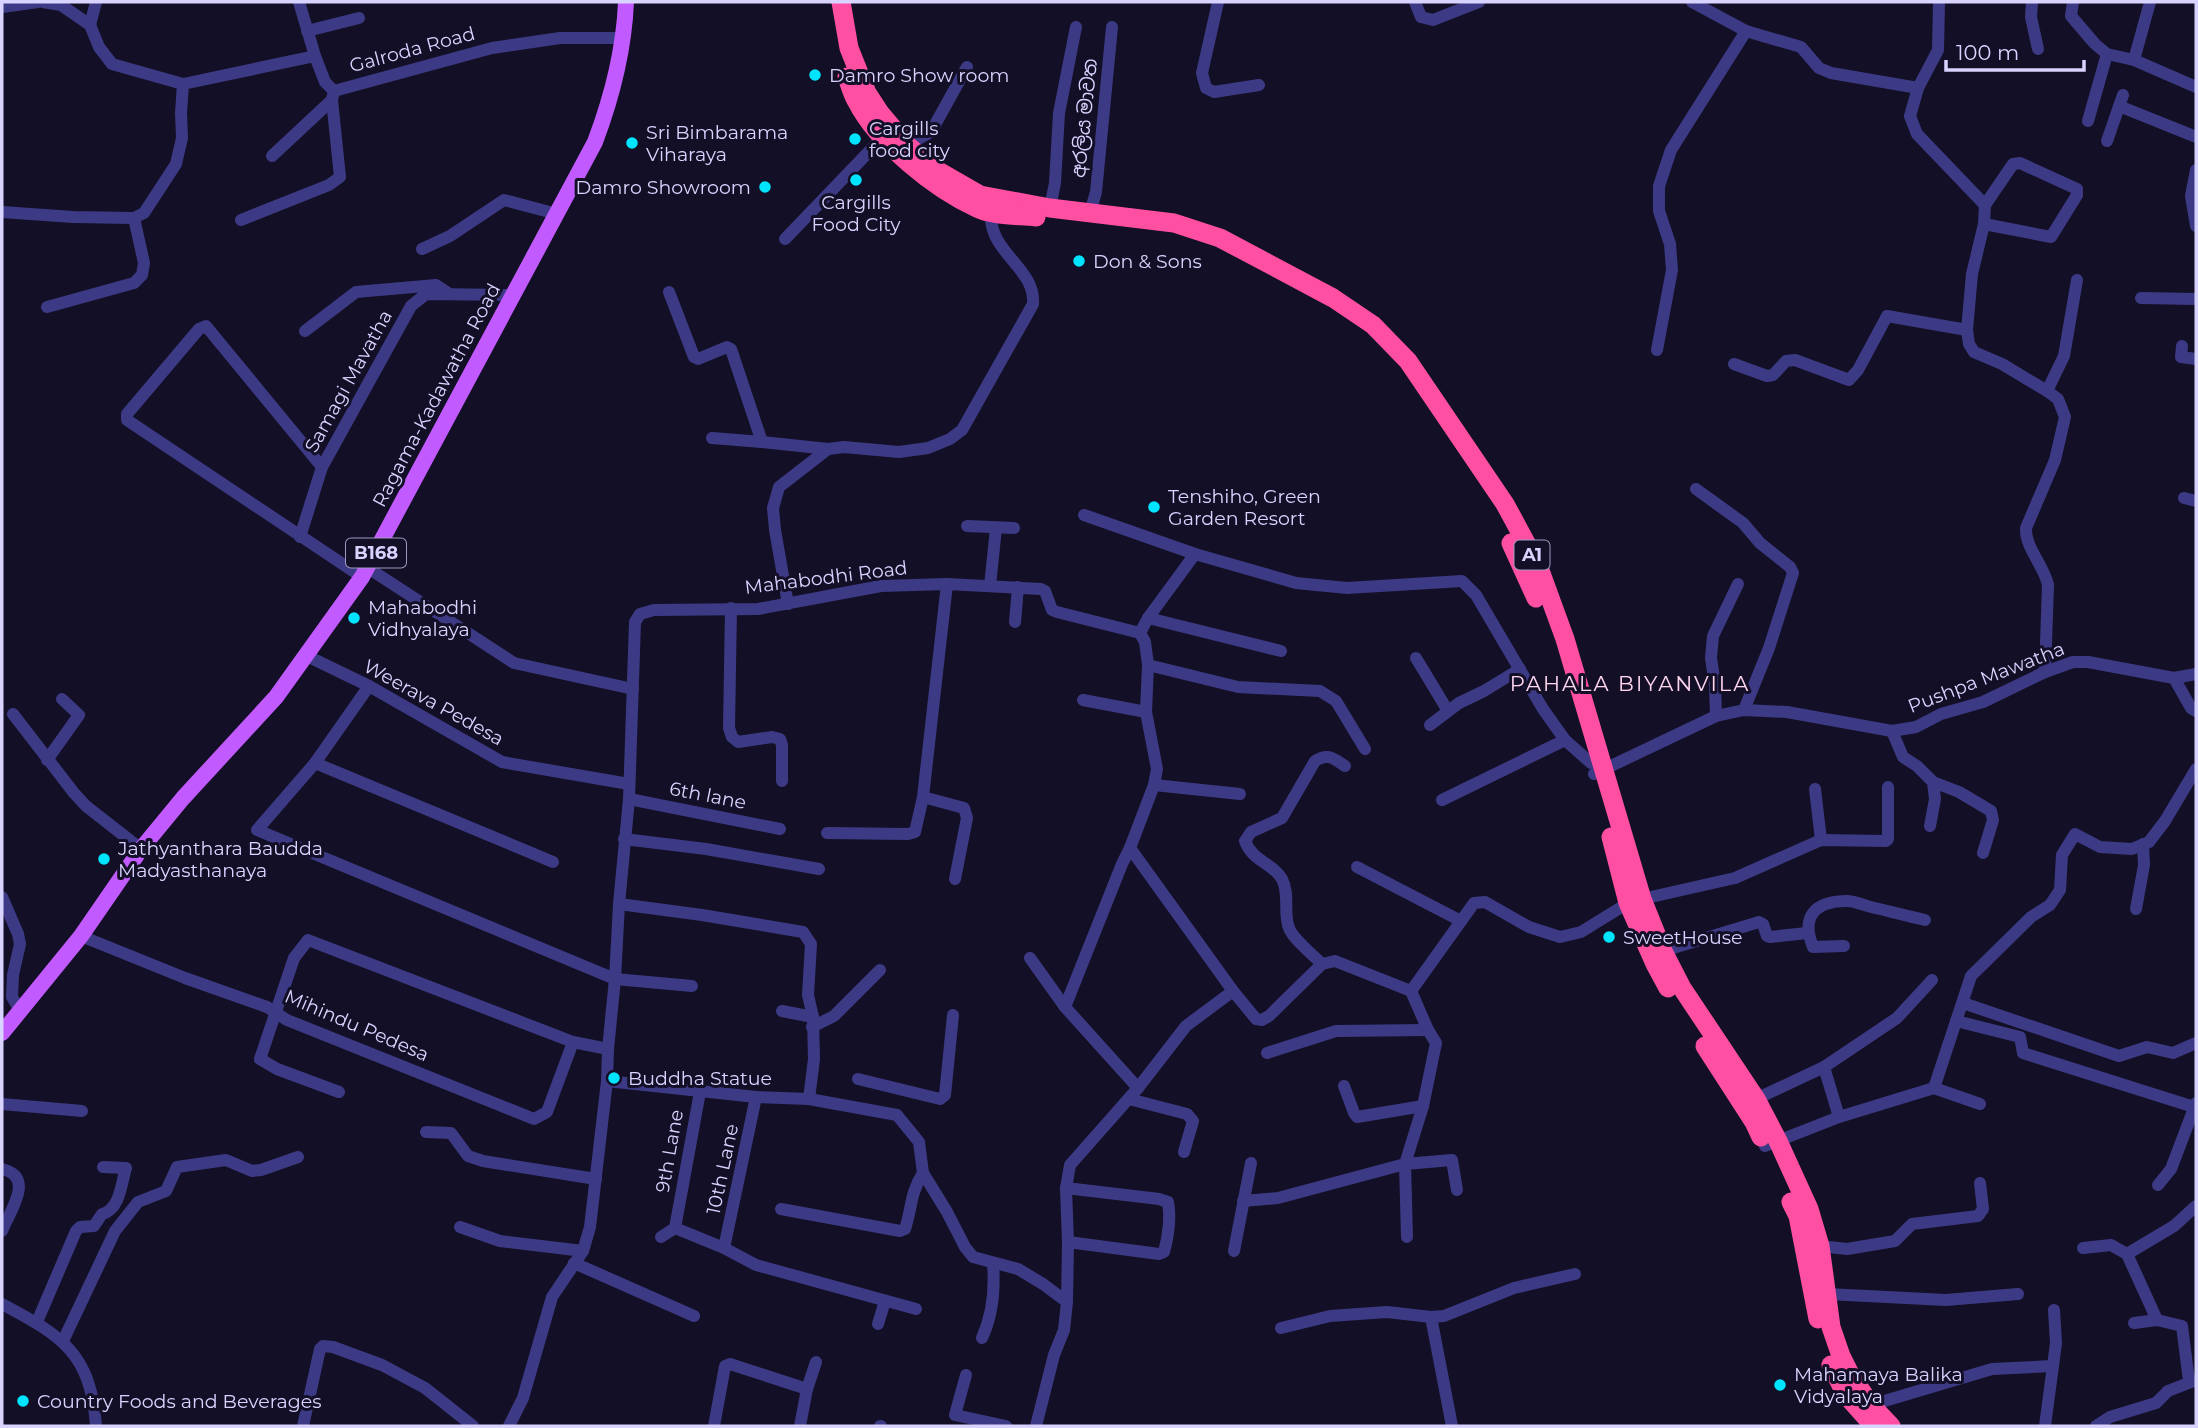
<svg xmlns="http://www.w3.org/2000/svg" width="2198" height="1428" font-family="Montserrat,'Noto Sans Sinhala',sans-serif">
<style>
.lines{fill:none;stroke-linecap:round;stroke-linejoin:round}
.minor{stroke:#3d3a85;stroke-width:12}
.major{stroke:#c25bff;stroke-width:16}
.highway{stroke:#ff4fa3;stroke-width:19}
.poi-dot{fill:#00e5ff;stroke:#130f26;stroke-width:2.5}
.labels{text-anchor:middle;stroke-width:6;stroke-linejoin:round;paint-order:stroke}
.shield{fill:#130f26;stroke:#9e99be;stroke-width:2}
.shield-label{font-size:18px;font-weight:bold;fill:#d9d4ff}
.street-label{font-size:19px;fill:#d9d4ff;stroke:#130f26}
.poi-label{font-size:19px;fill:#d9d4ff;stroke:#130f26;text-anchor:start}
.neighbourhood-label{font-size:21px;letter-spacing:2px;fill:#ffd6f0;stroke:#130f26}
</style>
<rect width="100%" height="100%" fill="#130f26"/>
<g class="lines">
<g class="minor">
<path d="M43 2 61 5 90 25 99 47 112 64 183 84"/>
<path d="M299 2 315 56"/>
<path d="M1218 2 1202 73 1206 88 1214 92 1259 85"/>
<path d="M1415 2 1421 17 1433 20 1479 2"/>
<path d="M1692 2 1746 31 1801 47 1819 68 1831 73 1918 88"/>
<path d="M1939 2 1938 50 1918 88 1910 116 1917 134 1985 205 1984 224 1972 274 1967 330 1969 344 1974 352 2002 364 2047 391 2058 399 2065 417 2055 460 2026 528C2025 548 2044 565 2048 585L2045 672"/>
<path d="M2032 2 2031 17 2038 49"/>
<path d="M2073 2 2071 16 2095 44 2107 54 2134 60 2196 87"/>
<path d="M2 7 38 2"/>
<path d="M90 25 96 2"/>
<path d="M307 31 359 18"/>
<path d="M2134 60 2150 2"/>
<path d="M2119 106 2196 137"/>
<path d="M2088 121 2107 54"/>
<path d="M2107 141 2123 95"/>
<path d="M907 145 931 132 967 67"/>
<path d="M272 156 332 100"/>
<path d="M2196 170 2191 196 2196 226"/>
<path d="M1050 208 1055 183 1059 113 1076 27"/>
<path d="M2 212 73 217 134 218 144 213 176 164 182 138 181 113 183 84 315 56 325 82 334 91 492 48 560 38H622"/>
<path d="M1090 213 1096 192 1112 27"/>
<path d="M241 220 329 185 340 177 332 100 334 91"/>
<path d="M1984 224 2051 237 2077 195V189L2020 163 2013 164 1985 205"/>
<path d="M785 239 883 137"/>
<path d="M422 249 450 236 504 200 557 214"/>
<path d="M669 292 694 357 698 359 727 347 731 349 762 442 828 449"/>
<path d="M2141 298 2196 299"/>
<path d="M47 307 134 283 142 275 144 263 134 218"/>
<path d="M305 331 356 292 436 285 448 293"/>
<path d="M2182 346 2181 357 2196 359"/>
<path d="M1657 350 1672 270 1670 244 1659 211V186L1671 150 1746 31"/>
<path d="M1734 364 1767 376 1773 375 1786 361 1795 360 1849 380 1858 370 1887 316 1967 330"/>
<path d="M2047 391 2064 356 2077 280"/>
<path d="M712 438 762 442"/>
<path d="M322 467 206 326 199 329 127 414V420L362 577"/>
<path d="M1696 489 1743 523 1760 543 1790 567 1793 573 1769 648 1744 710"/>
<path d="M2184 498 2196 501"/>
<path d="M1084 515 1195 554"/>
<path d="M967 526 1014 528"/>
<path d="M300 537 322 467 411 306 426 294 513 295"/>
<path d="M368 568 514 663 633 689"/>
<path d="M990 586 996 528"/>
<path d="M788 604 775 530 773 508 779 487 828 449 844 447 899 452 928 448 950 439 962 430 1033 304C1036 268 988 252 991 213"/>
<path d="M731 608 729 728 732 737 738 742 772 737 780 739 782 745V781"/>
<path d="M1148 618 1281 651"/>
<path d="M1015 622 1018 587"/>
<path d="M1140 633 1145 642 1148 665 1238 687 1320 691 1336 701 1365 749"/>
<path d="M307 656 369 686 502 762 629 784"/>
<path d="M1416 658 1448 711"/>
<path d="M1148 665 1146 712 1157 769 1154 785"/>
<path d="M2174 678 2191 708 2196 711"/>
<path d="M369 686 315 763 257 830 615 979 692 986"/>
<path d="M1083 700 1146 712"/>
<path d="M13 714 74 793 86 806 141 849"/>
<path d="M1716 716 1715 685 1711 658 1713 636 1738 584"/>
<path d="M1430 725 1459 703 1484 691 1520 669"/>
<path d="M1892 731 1903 757 1917 766 1933 782 1935 799 1930 826"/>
<path d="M47 760 79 715 62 699"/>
<path d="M315 763 553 862"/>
<path d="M1594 774 1716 716 1744 710 1787 712 1892 731 1916 727 1941 714 1983 702 2045 672 2073 662H2088L2174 678 2196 674"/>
<path d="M1933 782 1959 792 1991 811 1993 820 1983 853"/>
<path d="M1815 789 1821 840"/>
<path d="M923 797 947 584"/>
<path d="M629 799 780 829"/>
<path d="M1442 800 1565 740"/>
<path d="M827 833 908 834 915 832 923 797 964 808 967 818 955 879"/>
<path d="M624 839 706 849 819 869"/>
<path d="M1130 848 1154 785 1240 794"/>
<path d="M1357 867 1461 921"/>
<path d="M2 897 18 934 20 944 13 975 12 997 21 1012"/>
<path d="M1642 899 1735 878 1821 840 1886 841 1888 839V787"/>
<path d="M619 904 702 915 803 932 811 944 808 995 813 1017 814 1059 809 1099"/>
<path d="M2136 909 2144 865 2143 844"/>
<path d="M81 936 185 978 267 1007 287 1020 534 1119 547 1112 573 1042"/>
<path d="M1844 946 1813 947C1801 917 1814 902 1845 901 1853 900 1863 905 1871 907 1889 911 1907 916 1925 920"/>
<path d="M1663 951 1759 922 1763 924 1767 936 1770 937 1807 933"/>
<path d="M1030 958 1065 1007 1138 1088"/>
<path d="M1322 964C1313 955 1293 939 1289 928 1283 913 1290 894 1282 879 1273 863 1253 862 1245 841L1251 832 1282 818 1315 761C1328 753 1333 758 1345 766"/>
<path d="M1963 1003 2119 1056 2147 1047 2173 1053 2196 1043"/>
<path d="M1065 1007 1122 864 1130 848 1233 991"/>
<path d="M782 1011 813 1017"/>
<path d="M1956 1021 2020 1037 2023 1053 2194 1107"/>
<path d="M812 1027 834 1016 880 970"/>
<path d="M608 1049 615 979 619 904 629 799 635 622 640 614 654 610 758 609 881 586 947 584 1041 589 1045 591 1052 610 1057 612 1140 633 1148 618 1195 554 1296 583 1347 588 1462 581 1476 595 1543 709 1565 740 1591 763"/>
<path d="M1267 1053 1336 1031 1428 1030"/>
<path d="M858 1079 940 1099 945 1095 953 1015"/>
<path d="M1344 1086 1354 1113 1357 1117 1423 1106"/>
<path d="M1934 1088 1971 976 2031 917 2050 905 2060 890 2062 855 2075 834 2100 847 2132 849 2149 842 2165 821 2196 769"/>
<path d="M339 1092 277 1069 260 1059 294 958 308 940 573 1042 608 1049 607 1081 756 1097 809 1099 897 1115 919 1142 923 1173 947 1212 965 1247 973 1257 1018 1269 1043 1284 1067 1302 1064 1330 1054 1355 1036 1426"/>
<path d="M700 1092 675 1228 724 1248 756 1265 916 1309"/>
<path d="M1129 1099 1187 1114 1193 1121 1184 1152"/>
<path d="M1756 1099 1824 1067"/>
<path d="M2 1104 82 1111"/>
<path d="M1839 1117 1824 1067 1897 1018 1932 980"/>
<path d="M426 1132 451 1133 468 1156 483 1161 596 1179"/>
<path d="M1765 1146 1839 1117 1934 1088 1980 1104"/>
<path d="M2 1169C35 1177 11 1209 2 1231"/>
<path d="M2158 1185 2171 1169 2196 1103"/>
<path d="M1066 1188 1159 1199 1168 1202C1171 1218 1168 1237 1164 1252L1159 1254 1068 1242"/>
<path d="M1243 1201 1278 1198 1405 1164 1423 1106 1436 1043 1428 1030 1411 991"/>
<path d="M781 1209 900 1231 905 1229C912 1208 910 1193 923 1173"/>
<path d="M460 1227 500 1241 583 1251"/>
<path d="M661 1237 675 1228"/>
<path d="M1407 1237 1405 1164 1452 1160 1457 1190"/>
<path d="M1820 1246 1847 1249 1895 1241 1912 1224 1978 1216 1983 1209 1980 1183"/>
<path d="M724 1248 756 1097"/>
<path d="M2083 1248 2111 1245 2127 1254 2157 1320"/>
<path d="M1234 1251 1251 1163"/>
<path d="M2127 1254 2174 1226 2196 1206"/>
<path d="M574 1263 694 1316"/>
<path d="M1827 1294 1946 1300 2018 1294"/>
<path d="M1067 1302 1068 1242 1066 1188 1070 1165 1138 1088 1186 1026 1233 991 1256 1019 1262 1020 1269 1016 1322 964 1335 961 1411 991 1474 903 1485 902 1529 927 1560 937 1581 932 1628 903"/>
<path d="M2 1304C62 1336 91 1353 96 1426"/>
<path d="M1431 1317 1452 1426"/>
<path d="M37 1322 76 1231 80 1227 94 1226 102 1214C120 1210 121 1184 126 1168L103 1167"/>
<path d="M2134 1323 2157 1320 2182 1326 2189 1381"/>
<path d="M878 1324 885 1301"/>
<path d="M1281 1328 1330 1316 1387 1312 1431 1317 1444 1316 1514 1288 1575 1274"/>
<path d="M982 1338C993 1314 995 1289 993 1264"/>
<path d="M63 1341 115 1231 138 1202 166 1191 177 1167 226 1160 252 1171 261 1170 298 1157"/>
<path d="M966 1375 955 1415 1006 1426"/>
<path d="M1871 1405 1992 1369 2053 1366"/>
<path d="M303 1426 320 1349 323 1346 333 1347 382 1365 425 1388 473 1426"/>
<path d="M509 1426 523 1398 552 1297 583 1251 590 1227 607 1081"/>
<path d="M714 1426 725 1366 730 1364 807 1389"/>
<path d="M800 1426 807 1389 816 1362"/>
<path d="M880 1426H881"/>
<path d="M2045 1426 2056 1343 2054 1310"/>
<path d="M2096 1426 2110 1417 2156 1403 2168 1391 2196 1380"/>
</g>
<path class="major" d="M2 1033 81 936 141 849 183 798 276 697 362 577 595 142C612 97 624 50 626 2"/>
<g class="highway">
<path d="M841 2 849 48 867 93 880 113 907 145 940 172 980 195 1050 208 1174 223 1220 238 1333 298 1373 325 1408 361 1505 504 1538 565 1565 639 1642 899 1663 951 1682 988 1756 1099 1778 1141 1809 1209 1820 1246 1831 1327 1841 1356 1851 1376 1871 1405 1891 1426"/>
<path d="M847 77C850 85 852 94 857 102 878 143 935 189 977 208 994 216 1017 215 1036 217"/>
<path d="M1511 543 1536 598"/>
<path d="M1611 837 1628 903 1655 964 1668 988"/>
<path d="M1705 1046 1754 1122 1761 1137"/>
<path d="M1791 1202 1798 1216 1818 1319"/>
<path d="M1831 1365 1846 1395 1871 1423"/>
</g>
</g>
<g class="poi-dot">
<circle cx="815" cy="75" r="7"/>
<circle cx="855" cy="139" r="7"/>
<circle cx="632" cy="143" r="7"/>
<circle cx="856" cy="180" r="7"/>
<circle cx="765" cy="187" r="7"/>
<circle cx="1079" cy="261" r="7"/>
<circle cx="1154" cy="507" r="7"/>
<circle cx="354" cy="618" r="7"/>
<circle cx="104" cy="859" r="7"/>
<circle cx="1609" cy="937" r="7"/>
<circle cx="614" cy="1078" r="7"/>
<circle cx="1780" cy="1385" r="7"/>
<circle cx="23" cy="1401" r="7"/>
</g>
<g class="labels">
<g class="shield">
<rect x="346" y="538.5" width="60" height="29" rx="5"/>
<rect x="1514.5" y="540.5" width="35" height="29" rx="5"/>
</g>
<g class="shield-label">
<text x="376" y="559">B168</text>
<text x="1532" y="561">A1</text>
</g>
<g class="street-label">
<text transform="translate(412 49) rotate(-15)" y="7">Galroda Road</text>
<text transform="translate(1084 118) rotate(-84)" y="7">අරලිය මාවත</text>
<text transform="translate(348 381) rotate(-61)" y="7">Samagi Mavatha</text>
<text transform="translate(436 395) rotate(-62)" y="7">Ragama-Kadawatha Road</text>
<text transform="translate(826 577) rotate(-7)" y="7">Mahabodhi Road</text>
<text transform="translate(1986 677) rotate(-21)" y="7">Pushpa Mawatha</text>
<text transform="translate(434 702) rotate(29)" y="7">Weerava Pedesa</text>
<text transform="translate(708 795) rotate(11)" y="7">6th lane</text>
<text transform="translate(357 1025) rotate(23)" y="7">Mihindu Pedesa</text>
<text transform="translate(669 1151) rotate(-80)" y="7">9th Lane</text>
<text transform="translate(722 1169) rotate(-78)" y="7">10th Lane</text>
</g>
<g class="poi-label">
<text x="829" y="82">Damro Show room</text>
<text x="869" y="135">Cargills<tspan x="869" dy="22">food city</tspan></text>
<text x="646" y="139">Sri Bimbarama<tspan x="646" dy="22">Viharaya</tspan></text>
<text x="751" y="194" text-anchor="end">Damro Showroom</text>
<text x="856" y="209" text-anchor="middle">Cargills<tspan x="856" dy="22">Food City</tspan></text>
<text x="1093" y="268">Don &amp; Sons</text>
<text x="1168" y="503">Tenshiho, Green<tspan x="1168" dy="22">Garden Resort</tspan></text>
<text x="368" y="614">Mahabodhi<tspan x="368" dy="22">Vidhyalaya</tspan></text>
<text x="118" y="855">Jathyanthara Baudda<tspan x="118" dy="22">Madyasthanaya</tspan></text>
<text x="1623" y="944">SweetHouse</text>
<text x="628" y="1085">Buddha Statue</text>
<text x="1794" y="1381">Mahamaya Balika<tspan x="1794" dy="22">Vidyalaya</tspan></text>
<text x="37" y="1408">Country Foods and Beverages</text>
</g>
<g class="neighbourhood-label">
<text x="1630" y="691">PAHALA BIYANVILA</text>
</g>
</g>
<rect width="2198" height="1428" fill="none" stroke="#d9d4ff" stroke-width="7"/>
<path d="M1946 60v10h138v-10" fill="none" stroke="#d9d4ff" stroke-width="3.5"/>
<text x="1956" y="60" font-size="21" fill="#d9d4ff" stroke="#130f26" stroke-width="5" paint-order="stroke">100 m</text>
</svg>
